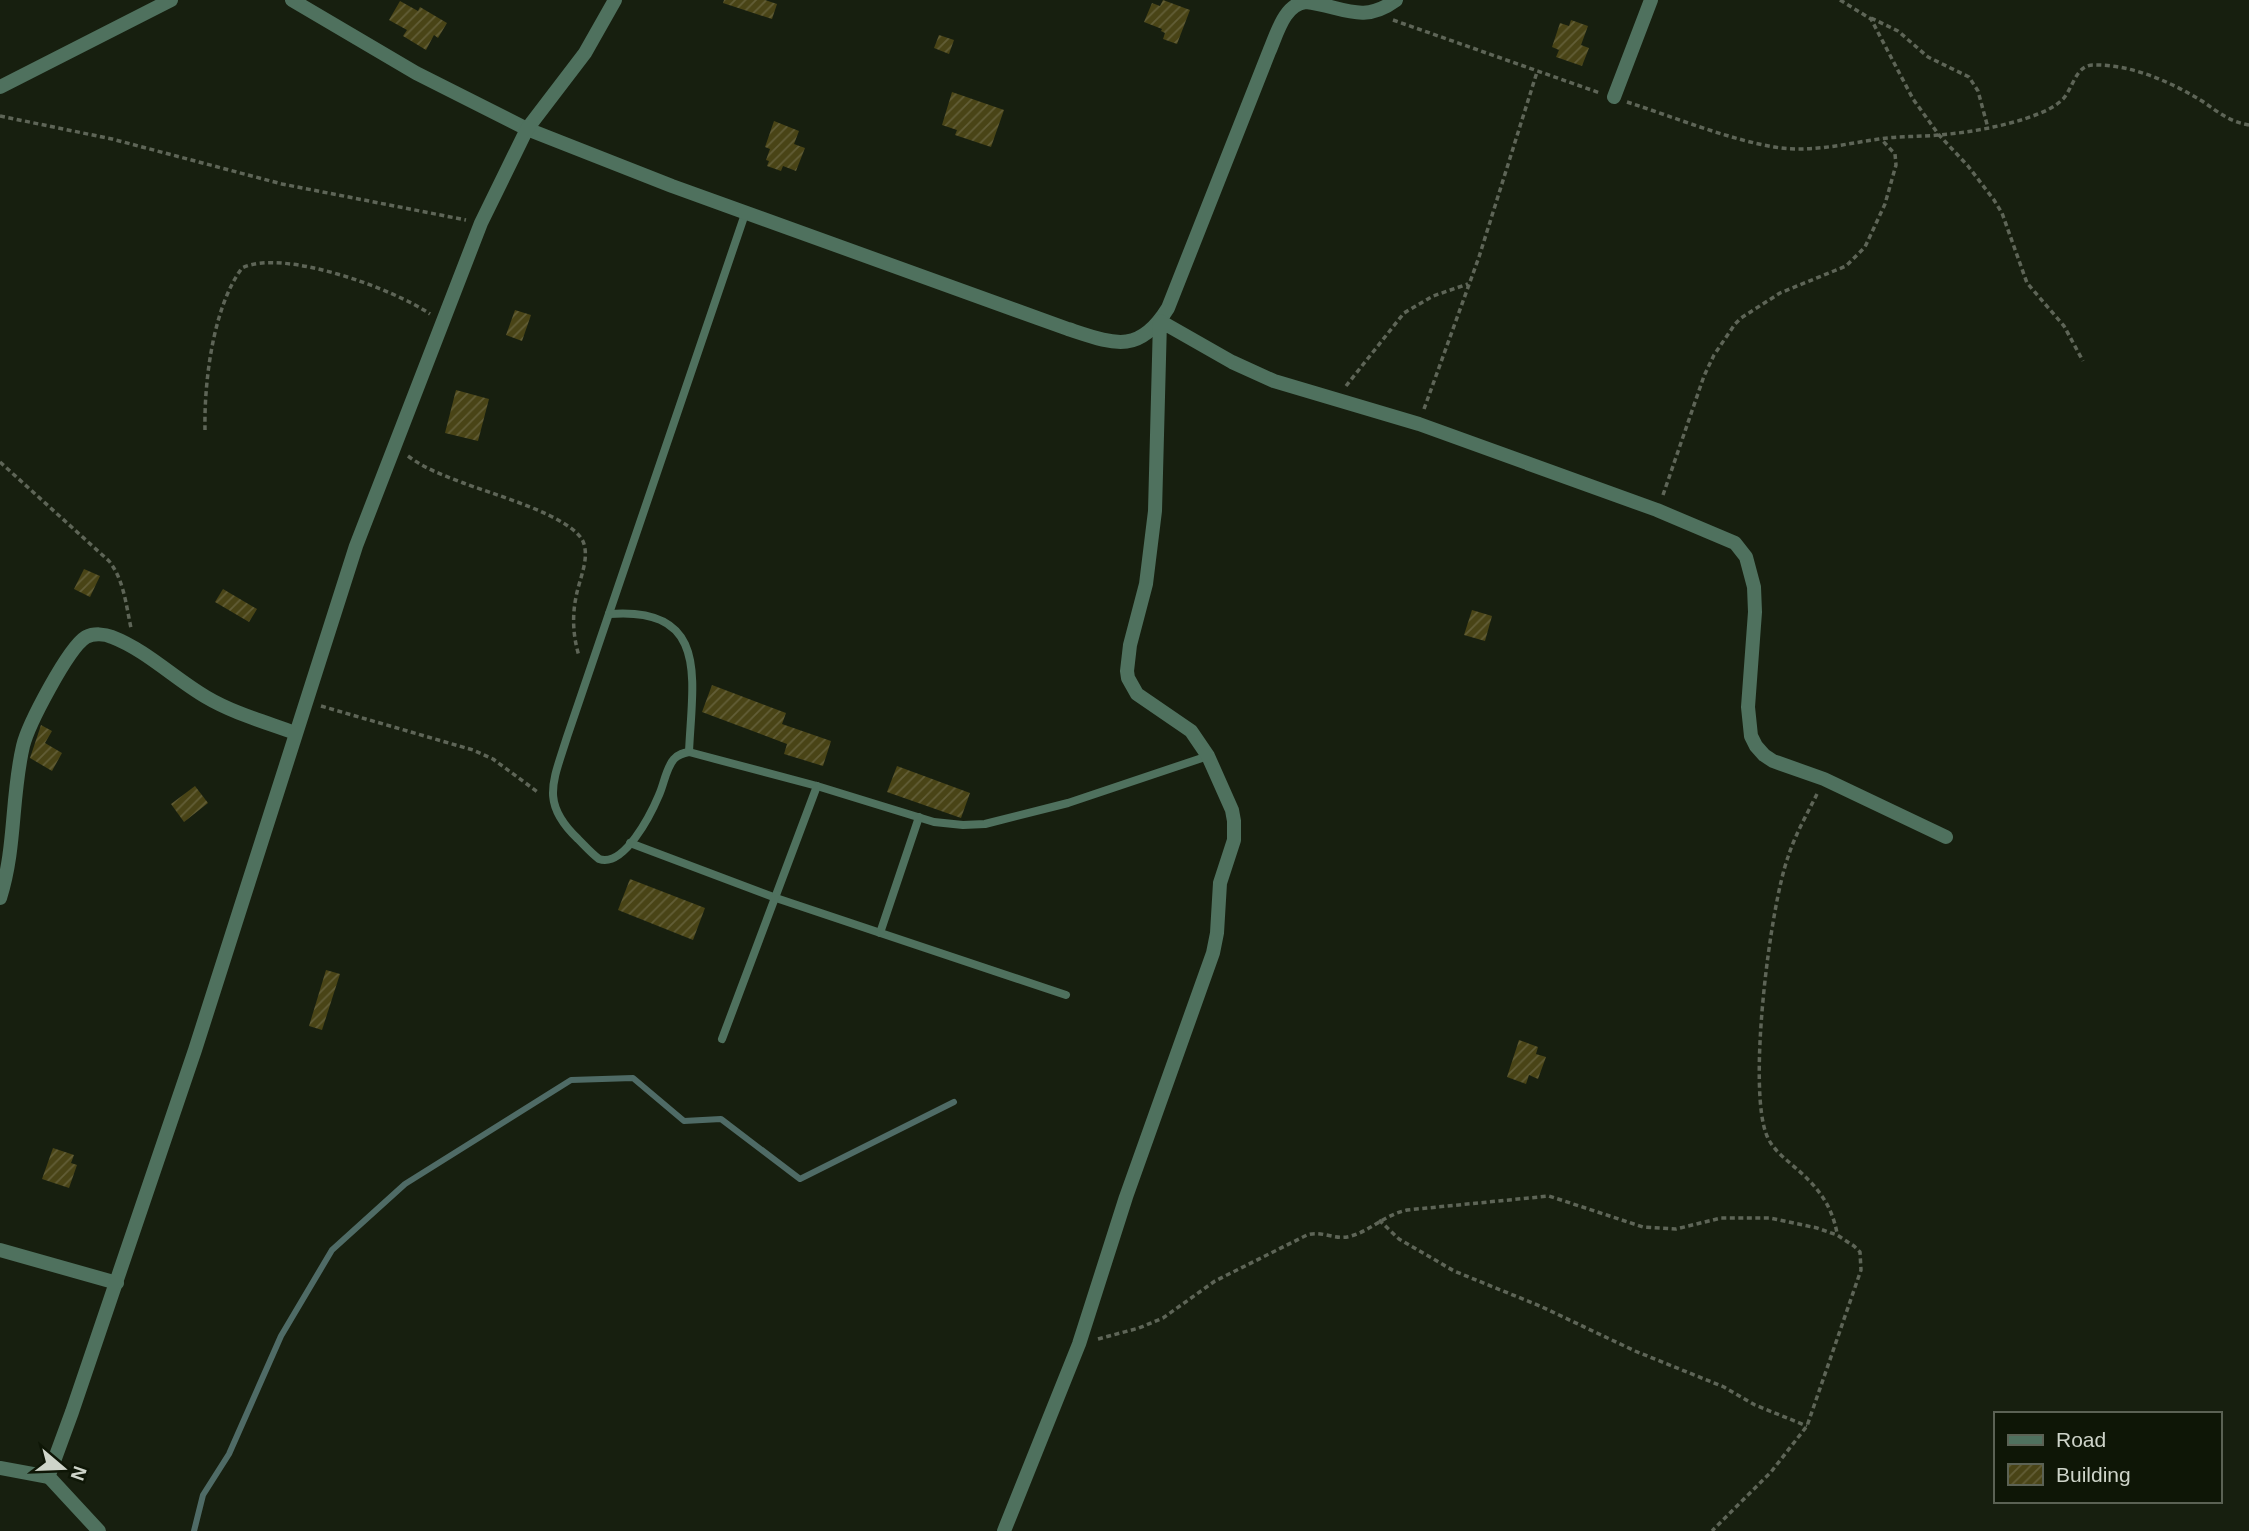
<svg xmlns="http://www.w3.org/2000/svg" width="2249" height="1531" font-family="Arial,sans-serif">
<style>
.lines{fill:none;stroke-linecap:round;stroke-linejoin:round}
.stream{stroke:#4f6b66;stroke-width:6}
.building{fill:url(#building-hatch)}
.path{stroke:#5e6557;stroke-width:3.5;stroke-dasharray:5 3.5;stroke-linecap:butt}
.lane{stroke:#4f715e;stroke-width:8}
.street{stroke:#4f715e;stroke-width:14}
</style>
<defs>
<pattern id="building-hatch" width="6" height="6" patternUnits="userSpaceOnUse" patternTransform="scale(1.75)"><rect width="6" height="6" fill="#494416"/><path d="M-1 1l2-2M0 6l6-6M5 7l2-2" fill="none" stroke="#625e37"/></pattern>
</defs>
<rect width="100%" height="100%" fill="#171f0f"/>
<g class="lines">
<path class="stream" d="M194 1531 203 1495 229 1454 281 1336 332 1250 405 1184 571 1080 633 1078 684 1121 721 1119 800 1179 954 1102"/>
</g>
<g class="building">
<path d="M724 0H765L777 4 772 19 723 3Z"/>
<path d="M1163 0 1190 10 1177 44 1163 39 1165 33 1161 31 1162 29 1144 22 1152 3 1160 6Z"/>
<path d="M400 1 418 11 420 7 447 23 438 38 434 35 426 50 403 36 407 30 389 20Z"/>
<path d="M1571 20 1588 26 1581 45 1589 48 1582 66 1556 57 1559 50 1552 47 1560 23 1569 26Z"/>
<path d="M939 35 954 40 949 54 934 48Z"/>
<path d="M952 92 1004 110 991 147 955 135 957 130 942 125Z"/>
<path d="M774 121 799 131 794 144 805 148 796 171 783 166 781 171 767 166 769 161 766 160 770 149 765 147Z"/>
<path d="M515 310 531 315 522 341 506 335Z"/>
<path d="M456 390 489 399 478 441 445 433Z"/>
<path d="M84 569 100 576 90 597 74 589Z"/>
<path d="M223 589 257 609 249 622 215 602Z"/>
<path d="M1472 610 1492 616 1485 641 1464 635Z"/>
<path d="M712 685 786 713 782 724 831 741 823 766 784 754 787 744 702 712Z"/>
<path d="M41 725 52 731 45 743 62 753 52 771 30 758Z"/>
<path d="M897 766 970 793 961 818 887 792Z"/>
<path d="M195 786 208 803 184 822 171 804Z"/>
<path d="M630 879 705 908 693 940 618 910Z"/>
<path d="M326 970 340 974 322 1030 309 1026Z"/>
<path d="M1519 1040 1538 1047 1536 1054 1546 1057 1538 1079 1529 1075 1526 1084 1507 1077Z"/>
<path d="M53 1148 74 1155 71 1163 77 1165 69 1188 42 1179Z"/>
</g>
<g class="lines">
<g class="path">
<path d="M1840 0 1871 19 1913 99 1939 135 1968 166 1994 200 2002 213 2027 283 2064 326 2083 361"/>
<path d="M1871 18 1898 31 1928 57 1969 77 1978 91 1988 128"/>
<path d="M1393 20 1600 93"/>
<path d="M1627 102C1674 117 1727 139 1774 147 1810 153 1844 144 1879 139 1899 136 1918 137 1938 135 1965 133 1994 128 2021 120 2036 115 2052 110 2063 99 2073 88 2076 65 2093 65 2131 64 2171 82 2202 101 2218 112 2230 122 2249 125"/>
<path d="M0 116 112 139 282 184 466 220"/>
<path d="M1346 386 1404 313 1433 296 1468 284"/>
<path d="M1424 409 1479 257 1537 72"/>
<path d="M205 430C204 382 213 307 242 268 283 248 394 289 430 314"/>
<path d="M408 456C424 468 442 475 461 482 487 493 576 516 584 544 589 561 579 580 576 597 572 617 573 636 579 656"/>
<path d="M0 462 109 561C124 580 126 605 131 628"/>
<path d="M1663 495 1704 376 1714 355 1735 324 1741 318 1780 293 1846 266 1865 247 1885 204 1896 165 1895 154 1881 139"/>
<path d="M321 706 473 750 493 759 539 793"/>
<path d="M1817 794C1807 814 1795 835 1788 857 1770 907 1747 1089 1767 1136 1772 1148 1782 1156 1791 1164 1815 1184 1831 1202 1837 1233"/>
<path d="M1379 1220 1399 1239 1454 1271 1540 1306 1635 1351 1724 1387 1755 1405 1807 1426"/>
<path d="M1098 1339 1139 1328 1163 1318 1215 1281 1307 1235C1322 1230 1336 1241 1351 1236 1372 1230 1382 1216 1407 1210L1549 1196 1643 1227 1676 1229 1721 1218H1770L1817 1228 1837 1235 1854 1246 1860 1252 1861 1270 1807 1426 1771 1472 1712 1531"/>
</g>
<g class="lane">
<path d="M746 211 567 737C553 782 540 803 578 839 585 846 591 853 599 859 624 868 651 814 659 795 664 784 666 768 674 759 679 754 683 753 689 752L817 786 934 822 963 825 985 824 1068 803 1208 756"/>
<path d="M609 614C711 606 692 681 689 752"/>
<path d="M630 843 776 898 1066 995"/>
<path d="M880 933 919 817"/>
<path d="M722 1039 817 786"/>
</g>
<g class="street">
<path d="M292 0 416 73 527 129 672 186 1068 329C1114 344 1139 355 1168 308L1269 52C1277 34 1284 4 1306 2 1342 6 1362 25 1396 0"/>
<path d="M0 87 171 0"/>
<path d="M1614 97 1651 0"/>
<path d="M0 898C16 848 11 797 23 746 28 725 68 648 86 637 94 633 105 634 112 637 146 650 175 679 206 697 233 713 265 722 295 733"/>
<path d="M0 1250 117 1283"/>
<path d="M0 1468 49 1477"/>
<path d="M99 1531 49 1477 50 1472 72 1412 195 1050 356 546 481 223 527 129 585 53 615 0"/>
<path d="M1004 1531 1079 1344 1126 1197 1213 953 1217 933 1220 883 1234 840V821L1232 810 1208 756 1191 731 1137 694 1128 678 1127 671 1130 645 1146 584 1155 511 1160 321 1232 362 1274 381 1419 424 1657 510 1735 543 1746 557 1754 587 1755 612 1748 707 1751 736 1756 746 1764 755 1773 761 1824 779 1946 837"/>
</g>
</g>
<rect x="1994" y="1412" width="228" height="91" fill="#0e1606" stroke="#5b6254" stroke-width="2"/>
<rect x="2008" y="1435" width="35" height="10" fill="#4f715e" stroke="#5b6254" stroke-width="2"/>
<text x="2056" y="1447" font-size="21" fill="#ced4c9">Road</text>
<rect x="2008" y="1464" width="35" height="21" fill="url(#building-hatch)" stroke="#5b6254" stroke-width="2"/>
<text x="2056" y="1482" font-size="21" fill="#ced4c9">Building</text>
<g transform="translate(63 1468) rotate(109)" stroke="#0e1606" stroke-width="5" paint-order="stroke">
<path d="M0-5L12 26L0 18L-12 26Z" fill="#ced4c9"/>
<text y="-10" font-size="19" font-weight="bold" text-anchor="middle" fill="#ced4c9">N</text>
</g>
</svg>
